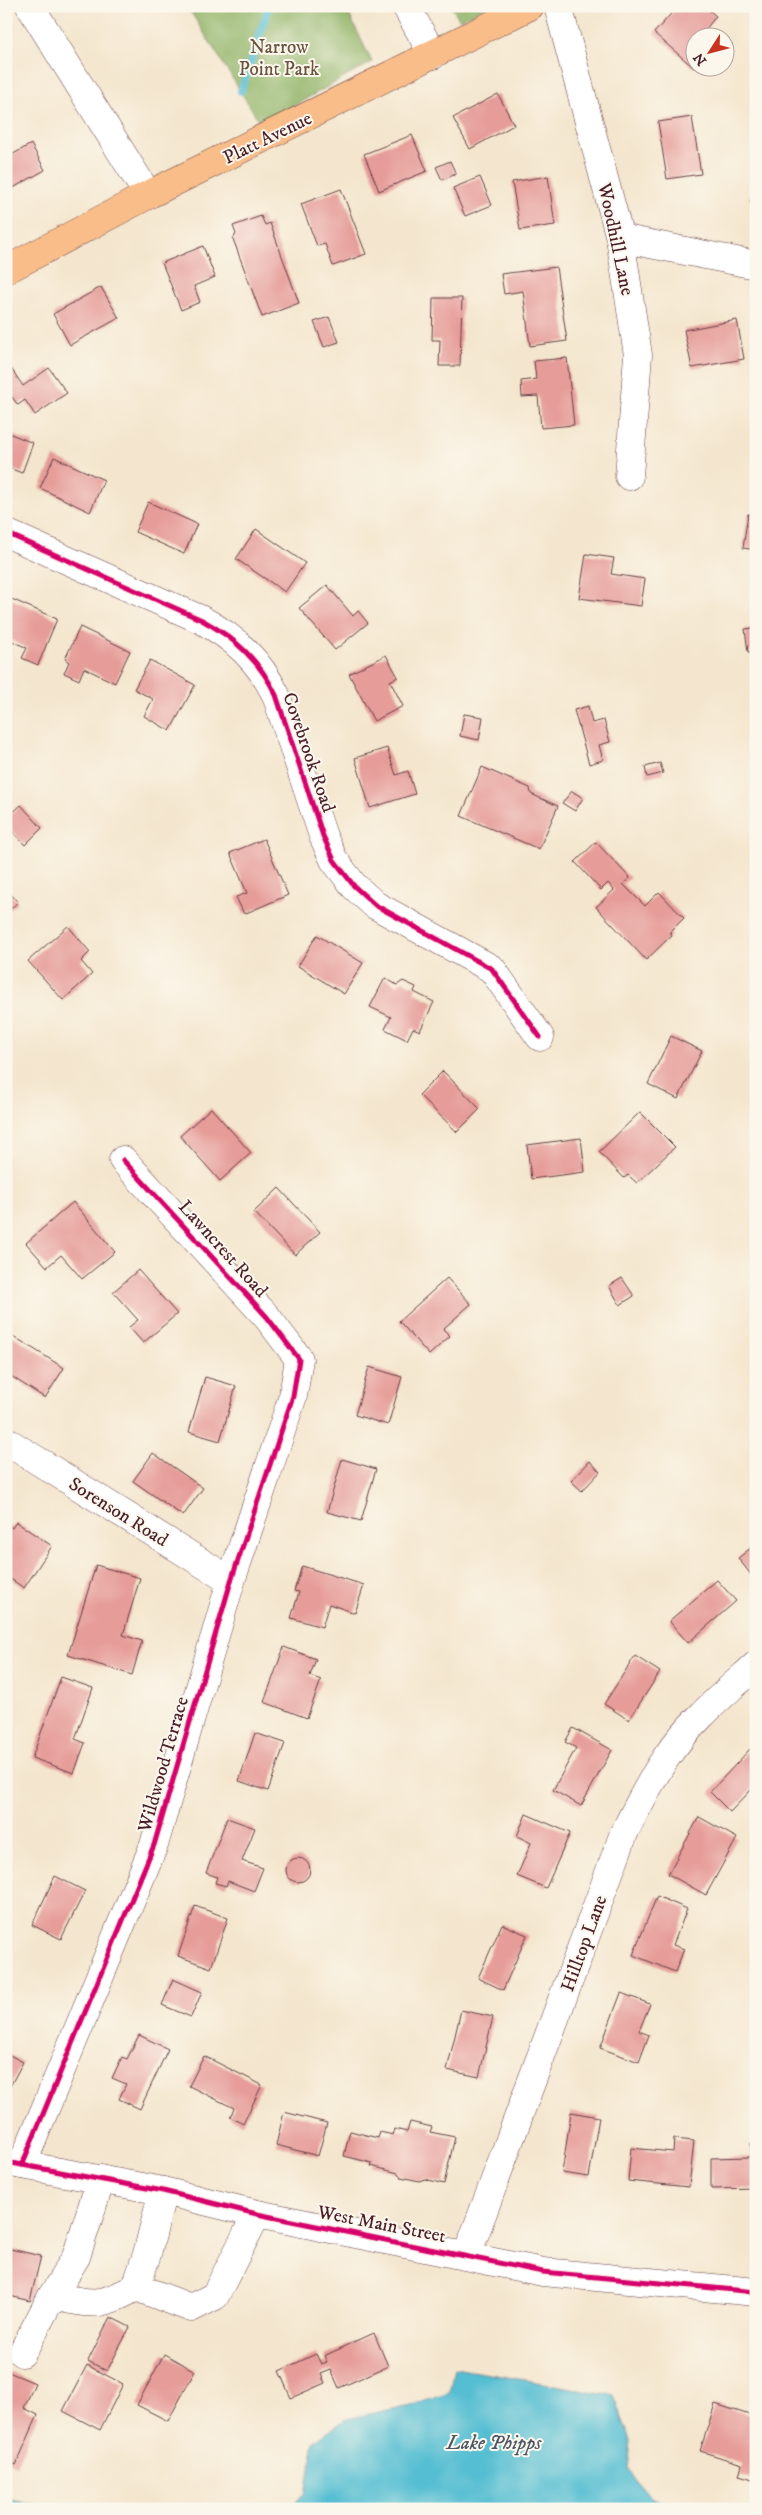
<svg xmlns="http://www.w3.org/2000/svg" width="762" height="2515" font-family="'IM FELL DW Pica',serif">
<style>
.forest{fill:#91b468;stroke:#6e6a4a}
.water{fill:#55bed2;stroke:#506e7e}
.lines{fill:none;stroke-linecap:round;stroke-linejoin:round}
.stream{stroke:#55bed2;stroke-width:8}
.building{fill:#e69c99}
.minor-casing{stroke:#643d43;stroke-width:29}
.major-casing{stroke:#643d43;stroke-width:29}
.minor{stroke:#fff;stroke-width:28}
.major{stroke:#f8bd89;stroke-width:28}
.cycleway-casing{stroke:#fbf7ec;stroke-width:8}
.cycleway{stroke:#d6006c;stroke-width:5}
.labels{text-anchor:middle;stroke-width:4;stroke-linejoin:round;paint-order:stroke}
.park-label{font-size:19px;fill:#6b5542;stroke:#fbf7ec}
.street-label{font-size:19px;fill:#4a1f2b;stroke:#fbf7ec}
.water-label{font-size:20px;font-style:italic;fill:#4e5765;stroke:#fbf7ec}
</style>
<rect width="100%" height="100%" fill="#fbf7ec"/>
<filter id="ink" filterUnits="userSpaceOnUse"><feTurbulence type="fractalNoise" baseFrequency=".02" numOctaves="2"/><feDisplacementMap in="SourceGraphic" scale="10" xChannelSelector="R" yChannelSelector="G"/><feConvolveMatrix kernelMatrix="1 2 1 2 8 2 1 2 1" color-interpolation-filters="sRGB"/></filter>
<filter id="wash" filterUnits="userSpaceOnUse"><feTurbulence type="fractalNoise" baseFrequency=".0096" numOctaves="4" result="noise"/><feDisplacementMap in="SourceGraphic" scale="20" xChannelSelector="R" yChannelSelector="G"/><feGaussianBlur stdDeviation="1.12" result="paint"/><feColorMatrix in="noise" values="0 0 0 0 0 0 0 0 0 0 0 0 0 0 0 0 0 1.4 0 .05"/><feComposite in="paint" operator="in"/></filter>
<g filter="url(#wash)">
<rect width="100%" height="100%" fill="#f4e6ce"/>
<g class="forest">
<path d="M187 6H345L372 62 261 124Z"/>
<path d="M451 6H487L460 20Z"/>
</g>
<g class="water">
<path d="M454 2368 613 2395 631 2441 628 2470 652 2499 687 2509H291L305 2493 314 2442 346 2419 416 2404 449 2393Z"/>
<path d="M6 2498 54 2509H6Z"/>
</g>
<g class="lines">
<path class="stream" d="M241 91 269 6"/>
</g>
<g id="blocks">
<g class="building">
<path d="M678 6H704L716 16 699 38H694V68L654 33Z"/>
<path d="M498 94 514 125 470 149 453 118Z"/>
<path d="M692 117 701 174 667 179 658 122Z"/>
<path d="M412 135 427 171 379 191 364 154Z"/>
<path d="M31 144 45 170 6 192V154L8 157Z"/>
<path d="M450 161 456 174 442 180 436 167Z"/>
<path d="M548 176 555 225 520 230 512 182Z"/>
<path d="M480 177 492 205 465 216 453 188Z"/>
<path d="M756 177V203L750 202Z"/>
<path d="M341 189 366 254 333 266 325 244 317 246 301 204Z"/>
<path d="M261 216 265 225 270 223 299 303 262 317 233 239 236 234 233 226Z"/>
<path d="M203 246 215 277 194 286 200 302 181 310 162 263Z"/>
<path d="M556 267 567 341 530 346 523 291 504 294 501 274Z"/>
<path d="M101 287 119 318 70 345 53 314Z"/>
<path d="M433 298H462L460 366H439L440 340H432Z"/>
<path d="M329 317 339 342 324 347 314 322Z"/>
<path d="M737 320 744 359 692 368 684 330Z"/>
<path d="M567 358 574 425 541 428 538 396 522 397 521 381 536 379 534 361Z"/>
<path d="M6 361 23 386 49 368 67 393 35 415 25 400 18 405 12 397 6 400Z"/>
<path d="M6 432 33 443 22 473 6 467Z"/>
<path d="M54 457 104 480 90 512 40 488Z"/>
<path d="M148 502 197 524 184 554 135 532Z"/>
<path d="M748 514 756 515V550L743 548Z"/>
<path d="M256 529 305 563 285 592 236 559Z"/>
<path d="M586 554 614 558 611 574 645 579 641 606 579 598Z"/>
<path d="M327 585 353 616 358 611 368 623 335 650 299 608Z"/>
<path d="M7 597 57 619 38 665 22 658 27 648 6 638Z"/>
<path d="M80 627 130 651 115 683 84 668 79 680 64 673 69 662 65 659Z"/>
<path d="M756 628V651L748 652 745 629Z"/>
<path d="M386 655 398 677 390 681 403 706 374 721 349 674Z"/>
<path d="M150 660 195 685 170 731 144 716 153 699 134 689Z"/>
<path d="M588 706 592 723 604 720 610 742 599 745 603 760 589 764 574 710Z"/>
<path d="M464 714 483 717 479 740 460 736Z"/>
<path d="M387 748 396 775 408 771 415 794 370 808 355 758Z"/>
<path d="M660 763 663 773 647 777 645 767Z"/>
<path d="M482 767 530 788 531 794 558 806 539 849 461 816Z"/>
<path d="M572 791 583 798 575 811 562 803Z"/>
<path d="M21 805 42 828 25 845 6 825V819Z"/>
<path d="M264 839 288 895 244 914 236 897 247 893 230 853Z"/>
<path d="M596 842 630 878 623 884 645 906 659 892 684 918 670 932 672 935 646 960 596 907 614 890 608 883 601 890 575 862Z"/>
<path d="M6 889 18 902 6 913Z"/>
<path d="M68 926 90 952 81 961 92 974 63 1000 28 961Z"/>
<path d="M317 935 363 963 344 994 298 966Z"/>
<path d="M385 978 397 985 403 981 416 987 414 992 434 1002 420 1031 413 1028 407 1040 385 1029 391 1017 370 1007Z"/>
<path d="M671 1036 702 1051 678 1099 648 1084Z"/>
<path d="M443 1071 480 1109 457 1132 419 1095Z"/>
<path d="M211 1108 251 1153 220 1181 180 1136Z"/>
<path d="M640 1112 675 1147 637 1183 628 1175 624 1178 599 1152Z"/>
<path d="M581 1138 585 1172 531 1179 527 1145Z"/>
<path d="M279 1188 320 1232 295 1255 254 1212Z"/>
<path d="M73 1202 115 1252 82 1279 61 1255 47 1267 26 1243Z"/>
<path d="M138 1270 177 1314 143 1343 129 1327 138 1320 113 1292Z"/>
<path d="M447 1278 471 1304 443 1329 450 1336 429 1355 399 1321Z"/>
<path d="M622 1278 634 1296 620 1305 609 1286Z"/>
<path d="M13 1336 64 1368 45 1398 6 1373V1346Z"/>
<path d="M369 1367 402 1377 388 1425 355 1415Z"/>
<path d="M205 1377 236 1386 220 1441 189 1432Z"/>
<path d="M153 1453 203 1488 183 1516 133 1481Z"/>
<path d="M342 1459 376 1469 361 1521 327 1512Z"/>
<path d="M590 1461 600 1472 582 1491 571 1481Z"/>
<path d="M16 1522 52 1546 24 1588 6 1576V1524L12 1528Z"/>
<path d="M756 1544V1581L738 1558Z"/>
<path d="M96 1565 140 1578 123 1635 142 1641 132 1675 68 1655Z"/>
<path d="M302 1566 364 1585 355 1613 329 1604 322 1627 291 1618 299 1592 294 1591Z"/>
<path d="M717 1580 736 1601 688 1643 669 1621Z"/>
<path d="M284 1647 316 1659 310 1676 321 1680 307 1718 264 1702Z"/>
<path d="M635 1656 660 1672 629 1720 604 1704Z"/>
<path d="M61 1677 93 1688 75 1739 85 1743 74 1773 32 1758Z"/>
<path d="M573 1728 612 1750 581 1806 553 1790 576 1748 565 1742Z"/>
<path d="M255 1733 285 1743 268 1791 239 1781Z"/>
<path d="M750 1749 756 1755V1785L730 1812 710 1792Z"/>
<path d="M526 1814 570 1833 546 1888 517 1876 531 1843 517 1836Z"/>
<path d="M699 1817 737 1838 706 1895 668 1874Z"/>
<path d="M227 1818 255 1828 242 1861 263 1868 254 1891 228 1881 226 1886 215 1883 217 1877 206 1873Z"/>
<circle cx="298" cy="1870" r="12"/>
<path d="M55 1876 85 1891 61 1939 32 1925Z"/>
<path d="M657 1896 687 1909 673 1945 684 1949 675 1972 633 1955Z"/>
<path d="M195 1906 228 1918 211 1968 178 1956Z"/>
<path d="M502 1924 527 1935 503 1990 478 1978Z"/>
<path d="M173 1979 202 1992 191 2017 162 2005Z"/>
<path d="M621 1993 650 2004 639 2031 649 2035 639 2062 600 2048Z"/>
<path d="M461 2010 493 2017 479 2077 447 2070Z"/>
<path d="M139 2035 168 2049 140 2109 119 2099 126 2084 112 2078 122 2057 127 2059Z"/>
<path d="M6 2053 23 2062 6 2094Z"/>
<path d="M204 2056 262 2085 243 2124 230 2117 234 2108 189 2086Z"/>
<path d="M284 2112 327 2123 318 2156 276 2145Z"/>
<path d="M571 2112 599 2117 589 2177 562 2173Z"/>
<path d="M410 2122 432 2127 430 2132 455 2137 444 2184 425 2179 419 2181 401 2177 398 2173 371 2166 372 2163 344 2156 350 2131 378 2138 380 2132 393 2135 395 2129 407 2132Z"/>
<path d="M674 2139 694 2141 689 2187 628 2181 631 2148 673 2152Z"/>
<path d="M751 2143H756V2188L711 2189V2158L751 2157Z"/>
<path d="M6 2248 41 2256 30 2301 6 2295Z"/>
<path d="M110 2317 130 2327 107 2371 88 2361Z"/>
<path d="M374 2333 388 2366 339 2388 331 2370 321 2374 325 2383 291 2398 279 2371 316 2354 321 2364 327 2362 324 2356Z"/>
<path d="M164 2354 195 2371 168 2421 137 2405Z"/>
<path d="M87 2365 123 2384 100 2430 63 2411Z"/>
<path d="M6 2371 35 2383 24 2408 38 2415 16 2465 6 2460Z"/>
<path d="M715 2404 756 2417V2480L739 2475 742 2464 700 2451Z"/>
</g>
</g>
</g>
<g filter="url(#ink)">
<use href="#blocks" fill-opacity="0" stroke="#643d43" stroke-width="1"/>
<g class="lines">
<g class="minor-casing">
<g id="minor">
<path d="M30 6 148 195"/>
<path d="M406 6 433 55"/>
<path d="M558 6 620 238 638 355 629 476"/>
<path d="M620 238 756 265"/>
<path d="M6 533 202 620C235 638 259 660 276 695L323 836 334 860 354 886 375 905 492 969 540 1037"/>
<path d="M6 1441 231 1581"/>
<path d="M6 2162 163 2191 257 2214 543 2272 756 2292"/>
<path d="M22 2165 154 1845 231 1581 293 1396 299 1359 267 1317 123 1160"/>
<path d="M467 2255 624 1833C637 1808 649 1783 665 1759 689 1723 724 1694 756 1665"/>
<path d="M136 2287 191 2308 215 2296 257 2214"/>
<path d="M52 2296C91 2304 100 2308 136 2287L147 2254 163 2191"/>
<path d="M22 2353 52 2296 76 2257 101 2179"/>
</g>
</g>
<g class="major-casing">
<path id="major" d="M6 270 148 195 530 6"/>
</g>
<use href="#minor" class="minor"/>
<use href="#major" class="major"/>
<g class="cycleway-casing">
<g id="cycleway">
<path d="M6 533 202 620C235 638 259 660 276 695L323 836 334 860 354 886 375 905 492 969 540 1037"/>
<path d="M6 2162 163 2191 257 2214 543 2272 756 2292"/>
<path d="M22 2165 154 1845 231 1581 293 1396 299 1359 267 1317 123 1160"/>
</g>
</g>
<use href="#cycleway" class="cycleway"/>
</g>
</g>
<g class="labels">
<g class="park-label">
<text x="279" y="53">Narrow<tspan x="279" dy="22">Point Park</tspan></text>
</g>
<g class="street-label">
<text transform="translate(267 137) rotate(-26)" y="7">Platt Avenue</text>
<text transform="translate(617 239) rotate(78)" y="7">Woodhill Lane</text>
<text transform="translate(310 752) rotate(71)" y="7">Covebrook Road</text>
<text transform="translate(224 1248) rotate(48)" y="7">Lawncrest Road</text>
<text transform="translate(119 1511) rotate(32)" y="7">Sorenson Road</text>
<text transform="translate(162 1764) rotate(-74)" y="7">Wildwood Terrace</text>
<text transform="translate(583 1943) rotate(-70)" y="7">Hilltop Lane</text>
<text transform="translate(382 2223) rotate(11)" y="7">West Main Street</text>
</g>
<g class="water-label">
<text x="494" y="2449">Lake Phipps</text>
</g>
</g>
<rect width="762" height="2515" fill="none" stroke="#fbf7ec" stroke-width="25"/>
<g transform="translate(710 52) rotate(234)"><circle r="24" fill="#fbf7ec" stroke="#b4a19f"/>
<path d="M0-4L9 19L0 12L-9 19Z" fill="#c8321e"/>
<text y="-8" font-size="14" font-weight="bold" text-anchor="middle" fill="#4a1f2b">N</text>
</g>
</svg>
